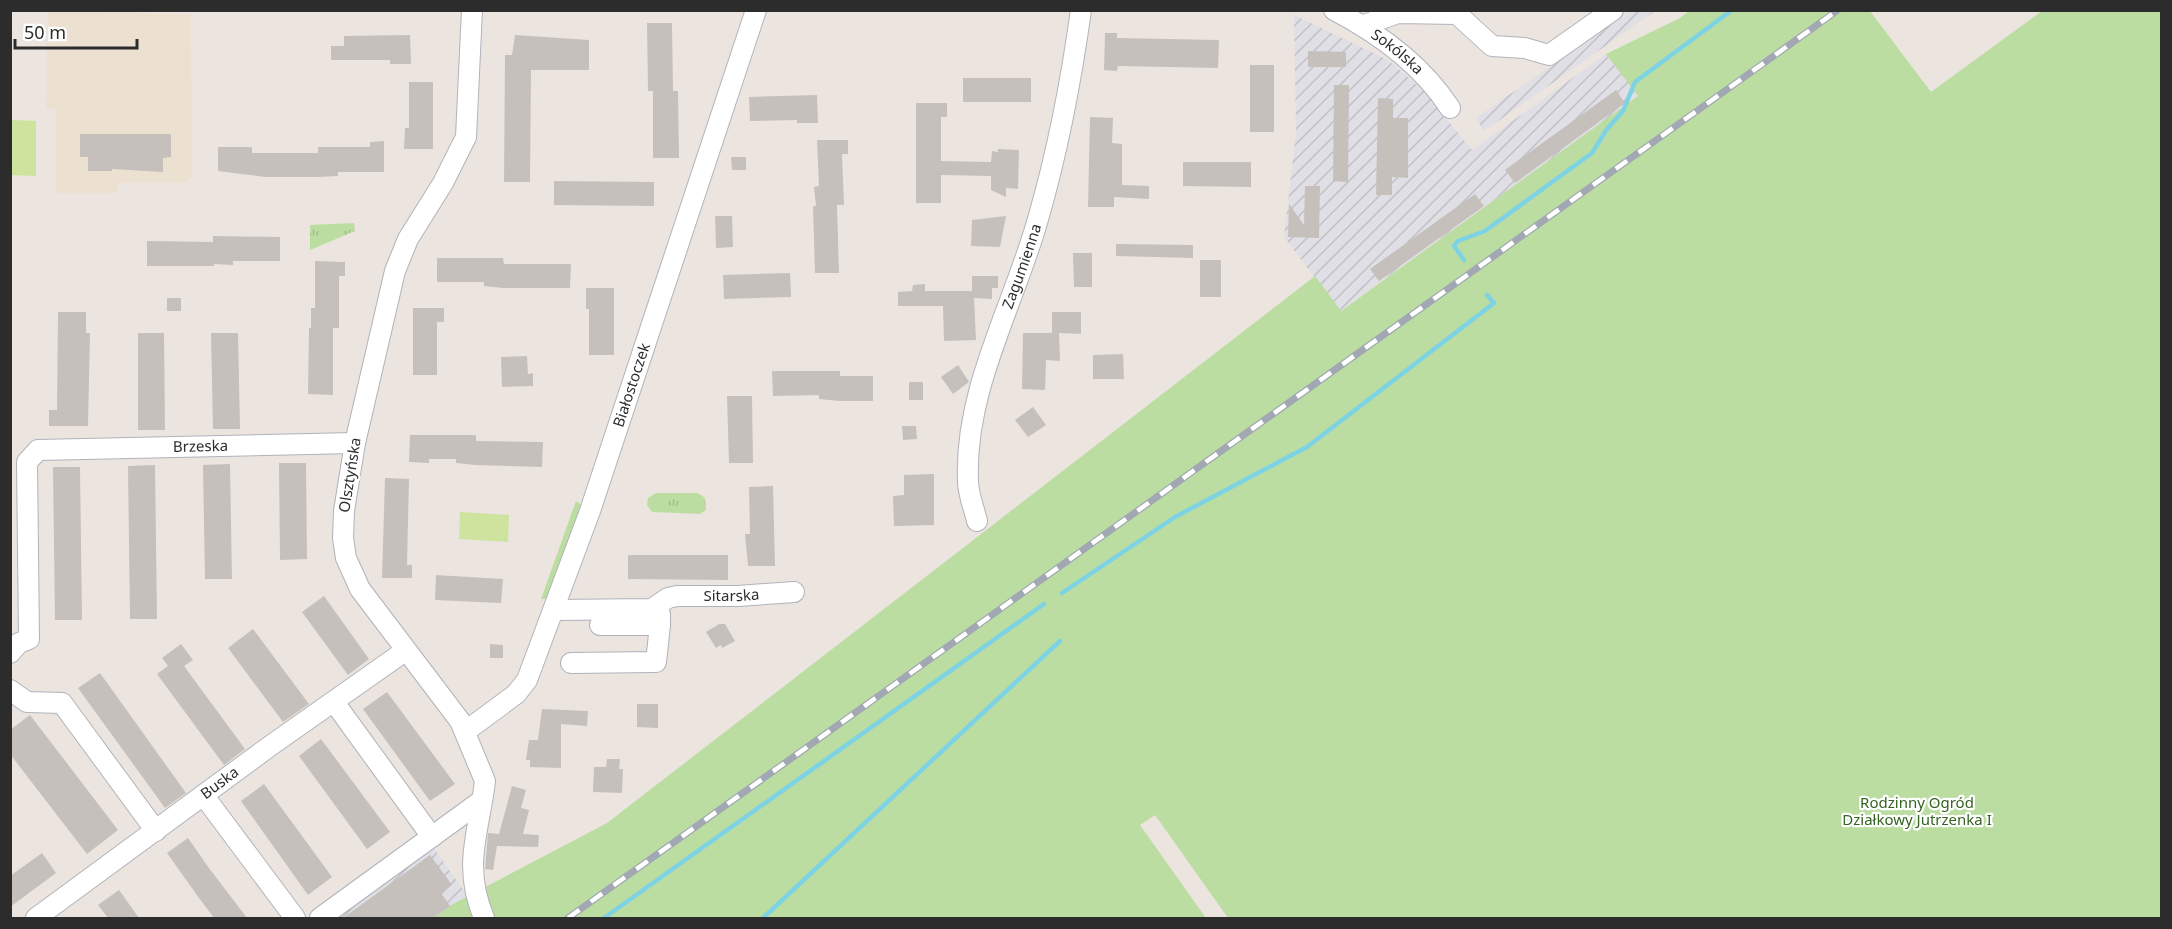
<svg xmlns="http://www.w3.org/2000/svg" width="2172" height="929" font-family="'Noto Sans',sans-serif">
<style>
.industrial{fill:url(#industrial-furrows)}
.education{fill:#ece0d1}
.grass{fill:#bcdda1}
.park{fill:url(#park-tufts)}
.pitch{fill:#cde39e}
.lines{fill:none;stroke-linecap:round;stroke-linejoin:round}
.stream{stroke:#7dd3e4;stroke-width:4.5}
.building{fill:#c5c0bb}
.street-casing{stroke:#b0b3bb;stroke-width:22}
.street{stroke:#fff;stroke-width:20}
.rail-casing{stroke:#a2a7b4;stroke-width:7}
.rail{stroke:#fff;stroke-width:4.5;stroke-dasharray:14;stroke-linecap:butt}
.labels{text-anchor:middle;stroke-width:4.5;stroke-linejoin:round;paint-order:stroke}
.street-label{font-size:15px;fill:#2c2c2c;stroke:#fff}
.park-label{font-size:15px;fill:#366322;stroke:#fff}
</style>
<defs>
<pattern id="industrial-furrows" width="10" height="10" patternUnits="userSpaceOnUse" patternTransform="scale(1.5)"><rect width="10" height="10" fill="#e0dfe5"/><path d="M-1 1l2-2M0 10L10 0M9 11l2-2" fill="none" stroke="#c0c0c5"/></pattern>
<pattern id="park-tufts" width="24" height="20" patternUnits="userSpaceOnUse" patternTransform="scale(1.5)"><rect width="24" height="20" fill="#bcdda1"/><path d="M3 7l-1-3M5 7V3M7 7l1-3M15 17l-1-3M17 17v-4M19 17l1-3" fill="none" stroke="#a2be8b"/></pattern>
</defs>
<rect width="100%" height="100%" fill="#ece5df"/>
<g class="industrial">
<path d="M1629 11H1655L1484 131 1476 118Z"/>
<path d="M1294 15 1388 60 1422 89 1472 150 1606 54 1639 96 1340 311 1284 237 1296 132Z"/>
<path d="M430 843 468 896 433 918H325Z"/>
</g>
<path class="education" d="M48 11 191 14 192 176 185 183H117V193H56V109L46 108Z"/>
<g class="grass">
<path d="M1689 11H1870L1931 92 2042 11H2161V918H1228L1155 815 1140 825 1206 918H433L453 904 607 823 1315 276 1341 311 1638 96 1606 54 1680 18Z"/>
<path d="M576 501 583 506 551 599H541Z"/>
</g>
<g class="park">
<path d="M354 223 355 231 310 250V225Z"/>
<path d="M656 493H698L705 498 706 510 700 514 652 512 647 505 648 498Z"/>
</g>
<g class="pitch">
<path d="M11 120 36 121V176L11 175Z"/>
<path d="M460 512 509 515 508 542 459 539Z"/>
</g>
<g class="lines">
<g class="stream">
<path d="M1464 260 1454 246 1458 241 1485 231 1592 153 1607 129 1623 111 1635 82 1732 10"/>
<path d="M1062 593 1175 517 1307 447 1494 303 1487 295"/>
<path d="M604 918 1044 604"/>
<path d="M763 918 1060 641"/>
</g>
</g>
<g class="building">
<path d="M647 23H672L673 91H678L679 158H653V91H648Z"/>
<path d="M1105 33H1117V38L1219 40 1218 68 1118 66 1117 71 1104 70Z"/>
<path d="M410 35 411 64H390V60H331V46H344V36Z"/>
<path d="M515 35 589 40V70H531L530 182H504L505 55H512Z"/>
<path d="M1308 51 1346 52V67H1308Z"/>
<rect x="1250" y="65" width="24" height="67"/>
<rect x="963" y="78" width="68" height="24"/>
<path d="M409 82H433V149H404L405 128H409Z"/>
<path d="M1334 85H1349L1348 182 1333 181Z"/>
<path d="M1616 90 1625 103 1515 183 1505 170Z"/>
<path d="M817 95 818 123H797V120L750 121 749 97Z"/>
<path d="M1378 98 1393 99V118H1408V178L1392 177V195H1376Z"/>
<path d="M916 103H947V117H941V161L991 162 992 151 998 152V149L1019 150 1018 189 1006 188V197L991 190V176L941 175V203H916Z"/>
<path d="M1090 117 1113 118 1112 143 1122 144V185L1149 186V199L1114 197V207H1088Z"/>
<path d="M80 134H171V157L163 158V172L112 169V171H88V157H80Z"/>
<path d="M817 140H848V154H842L844 205H837L839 273H815L813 206H816L814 187 819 186Z"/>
<path d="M384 141V172H338V176L318 177H265L218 171V147H252V153H318V147H370V142Z"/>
<path d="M731 157H746V170H732Z"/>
<path d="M1183 162H1251V187L1183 186Z"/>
<path d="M554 181 654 182V206L554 205Z"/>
<path d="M1305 186H1320L1319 238 1288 237 1289 204 1304 225Z"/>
<path d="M1475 194 1484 206 1379 281 1370 269Z"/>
<path d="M715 216H732L733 247 716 248Z"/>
<path d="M1006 216 1000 247 971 246 972 220Z"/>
<path d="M213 236 280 237V261H233V265L214 264V266H147V241L213 242Z"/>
<path d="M1116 244 1193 245V258L1116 256Z"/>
<path d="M1073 253H1092V287H1074Z"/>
<path d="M437 258H503L504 264H571L570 288H503L484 286V282H437Z"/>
<rect x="1200" y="260" width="21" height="37"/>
<path d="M315 261 345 262V276H339V328H333V395L308 394 309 328H311V308H315Z"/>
<path d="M790 273 791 297 724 299 723 275Z"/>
<path d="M972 276H998V288H992V299L974 298 976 340 944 341 943 306H898V292L912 291 913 285 925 284V291H972Z"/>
<path d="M586 288H614V355H589V309H586Z"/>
<rect x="167" y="298" width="14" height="13"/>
<path d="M413 308H444V322H437V375H413Z"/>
<path d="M58 312H86V333H90L88 426H49V410H57Z"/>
<path d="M1052 312H1081V334L1059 333 1060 361 1046 360 1045 390 1022 389 1023 333H1052Z"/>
<path d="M138 333H164L165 430H138Z"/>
<path d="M211 333H238L240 429H213Z"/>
<path d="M1123 354 1124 379H1093V355Z"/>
<path d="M527 356 528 374 533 373V386L502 387 501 357Z"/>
<path d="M958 365 969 382 953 394 941 377Z"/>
<path d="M772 371H840V376H873V401H839L819 399V395L773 396Z"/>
<rect x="909" y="382" width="14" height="18"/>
<path d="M727 396H752L753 463H729Z"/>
<path d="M1033 407 1046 425 1028 437 1015 420Z"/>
<path d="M902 426H916L917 439 903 440Z"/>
<path d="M410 435H476V441L543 442 542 467 475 465 456 463V459H429V463L409 462Z"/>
<path d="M279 463H306L307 559 280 560Z"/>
<path d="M230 464 232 579H205L203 465Z"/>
<path d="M155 465 157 619H130L128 466Z"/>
<path d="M53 467H80L82 620H55Z"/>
<path d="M934 474V525L894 526 893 496 904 495V475Z"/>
<path d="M385 478 409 479 407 565H412V578H382Z"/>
<path d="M773 486 775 566H748L745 534H750L749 487Z"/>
<path d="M628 555H728V580L628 579Z"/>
<path d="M436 575 503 579 501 603 435 600Z"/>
<path d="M324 596 369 659 348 675 302 612Z"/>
<path d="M719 624H725L735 641 722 648 721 645 716 648 706 632Z"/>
<path d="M253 629 309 704 283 722 228 648Z"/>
<path d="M181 644 193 660 184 666 245 749 224 765 157 674 168 666 162 658Z"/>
<path d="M490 644 503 645V658H490Z"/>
<path d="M100 673 186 793 165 808 78 688Z"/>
<path d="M387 692 455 784 430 801 363 709Z"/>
<path d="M637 704H658V728L637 727Z"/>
<path d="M542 709 588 711 587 726 561 724V768L530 767V760H526L529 740H538Z"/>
<path d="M30 715 118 830 87 854 10 754V730Z"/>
<path d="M321 739 390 832 367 849 299 756Z"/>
<path d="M607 759H620L619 769H623L622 793 593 792 594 767H606Z"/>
<path d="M264 784 332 877 308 895 241 801Z"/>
<path d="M512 786 526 790 521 808 529 810 523 834 539 835 538 847 497 846 493 870 485 869 488 833 499 834Z"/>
<path d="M188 838 209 868 247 918H214L199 898 167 853Z"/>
<path d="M42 853 56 873 10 907V876Z"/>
<path d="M430 855 452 885 441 893 450 906 433 918H343Z"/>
<path d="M119 890 139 918H108L98 905Z"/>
</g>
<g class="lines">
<g class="street-casing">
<g id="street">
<path d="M472 10 466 137 443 183 408 239 395 271 355 443 344 511 343 538 346 558 360 589 460 721 485 781C479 833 462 865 484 918"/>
<path id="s1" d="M1334 10C1380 34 1422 65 1450 108"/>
<path d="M1364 25 1398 13 1457 14 1492 46 1525 48 1549 55 1613 10"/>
<path id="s2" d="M977 521C974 508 968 494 968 481 964 390 1014 305 1038 219 1058 150 1071 82 1081 10"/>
<path id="s3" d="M555 610 652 609 668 598 677 596H738L794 592"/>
<path d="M600 625H660V614"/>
<path id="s4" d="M10 653 19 643 29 639 27 462 38 450 355 443"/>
<path d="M571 663 656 662 660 625"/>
<path d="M10 690 27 702 62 703 156 831"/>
<path d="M334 702 432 837"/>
<path id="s5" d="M466 731 516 694 527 680 590 511 756 10"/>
<path d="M204 796 295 918"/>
<path id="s6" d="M36 918 270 746 405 651"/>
<path d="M320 918 481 801"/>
</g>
</g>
<use href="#street" class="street"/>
<g class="rail-casing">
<path id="rail" d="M568 918 1838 10"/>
</g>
<use href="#rail" class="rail"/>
</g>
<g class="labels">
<g class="street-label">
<text dy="5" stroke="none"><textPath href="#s1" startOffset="76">Sokólska</textPath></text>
<text dy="5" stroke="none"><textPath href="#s2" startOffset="264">Zagumienna</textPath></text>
<text dy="5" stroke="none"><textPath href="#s5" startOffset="393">Białostoczek</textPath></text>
<text dy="5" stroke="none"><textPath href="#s4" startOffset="380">Brzeska</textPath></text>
<text transform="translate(350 475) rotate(-81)" y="5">Olsztyńska</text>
<text dy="5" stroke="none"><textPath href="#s3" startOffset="180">Sitarska</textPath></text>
<text dy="5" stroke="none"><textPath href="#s6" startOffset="228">Buska</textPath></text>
</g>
<g class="park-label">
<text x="1917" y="808">Rodzinny Ogród<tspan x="1917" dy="17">Działkowy Jutrzenka I</tspan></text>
</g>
</g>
<rect width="2172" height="929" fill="none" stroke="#2c2c2c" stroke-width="24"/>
<path d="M15 39v9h122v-9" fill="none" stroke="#2c2c2c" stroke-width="3"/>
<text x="24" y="39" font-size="18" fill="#2c2c2c" stroke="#ffffff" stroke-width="4.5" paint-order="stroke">50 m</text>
</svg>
